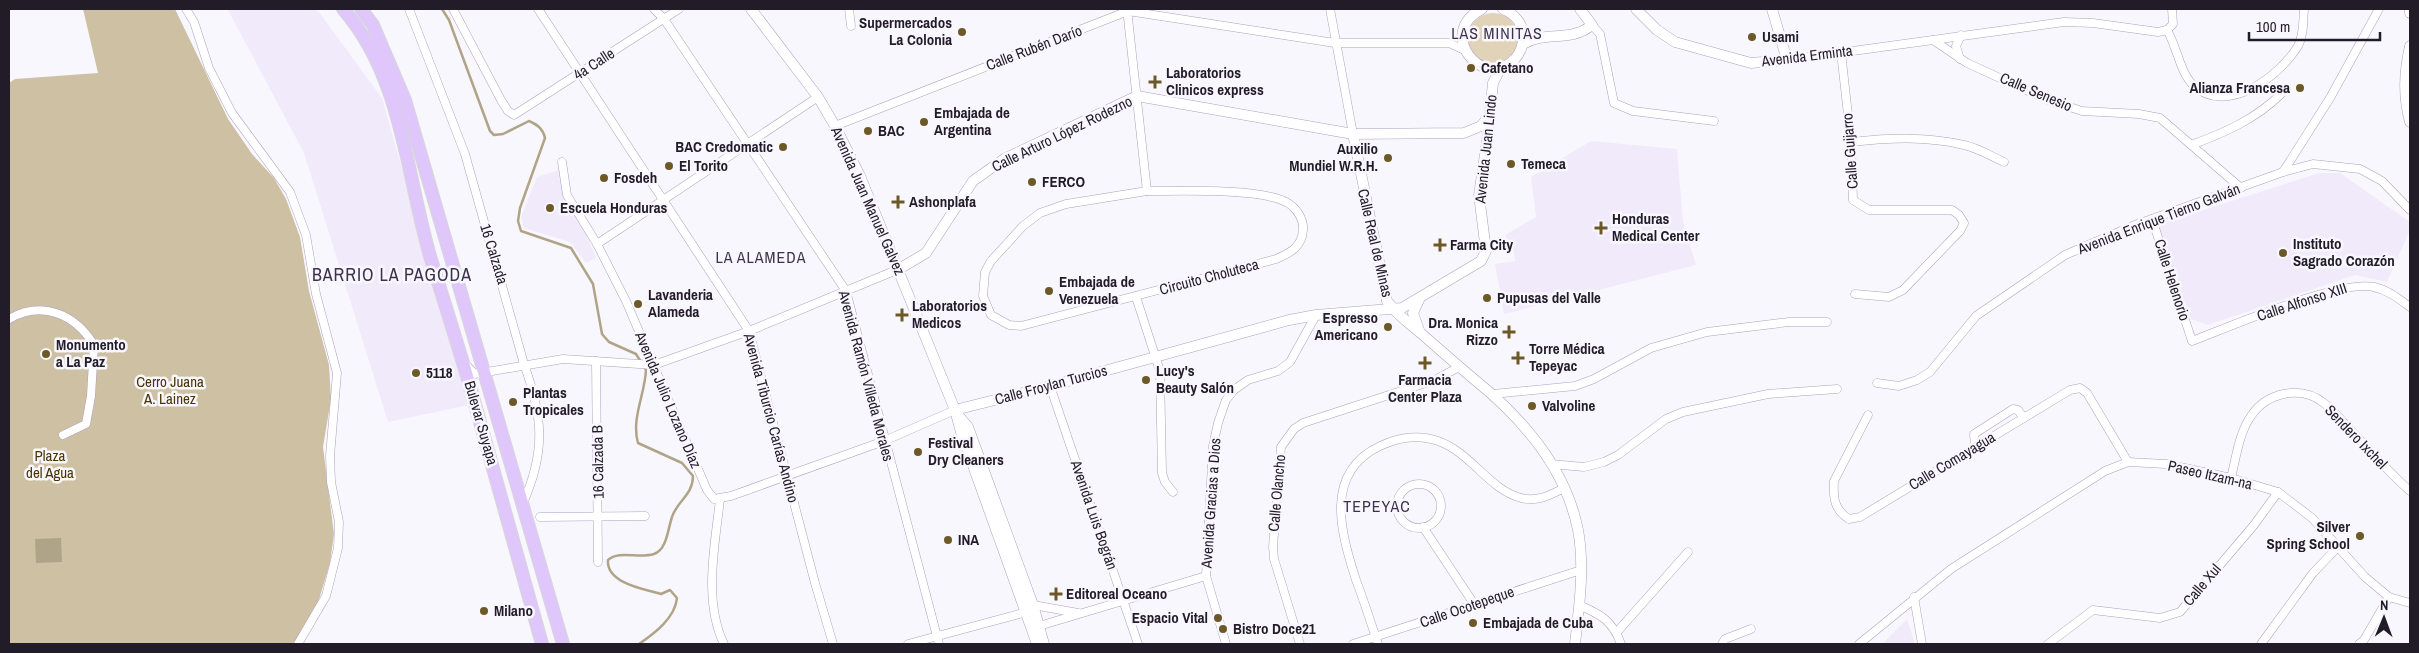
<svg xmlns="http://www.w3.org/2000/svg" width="2419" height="653" font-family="'Archivo Narrow',sans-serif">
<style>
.built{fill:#f1eafb}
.green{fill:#e0d3b7}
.forest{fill:#cdc0a3}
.water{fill:#b0a488}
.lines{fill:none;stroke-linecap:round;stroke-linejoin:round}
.stream{stroke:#b0a488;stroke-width:2.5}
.minor-casing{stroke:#aea0c1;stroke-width:9}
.tertiary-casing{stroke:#aea0c1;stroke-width:11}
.primary-casing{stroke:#d7d6d8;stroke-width:14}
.minor{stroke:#fff;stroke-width:8}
.tertiary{stroke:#fff;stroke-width:10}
.primary{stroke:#dfc7fb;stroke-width:12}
.poi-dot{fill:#6d5827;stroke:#f9f7fe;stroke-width:2}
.labels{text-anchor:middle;stroke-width:5;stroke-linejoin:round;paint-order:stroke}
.poi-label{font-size:15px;font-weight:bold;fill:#211c28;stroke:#f9f7fe;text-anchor:start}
.street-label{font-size:15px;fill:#211c28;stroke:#f9f7fe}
.park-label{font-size:15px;fill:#483500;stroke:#f9f7fe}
.neighbourhood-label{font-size:16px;letter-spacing:1px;fill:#3d314c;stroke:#f9f7fe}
.quarter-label{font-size:18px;letter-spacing:1px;fill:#3d314c;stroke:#f9f7fe}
</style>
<rect width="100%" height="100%" fill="#f9f7fe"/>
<g class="built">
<path d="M231 9H314L319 12 382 98 469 405 388 422 304 153 228 10Z"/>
<path d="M1591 141 1677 149 1683 222 1696 265 1504 314 1495 264 1515 261 1514 252 1505 235 1536 217 1531 177Z"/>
<path d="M559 170 596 258 586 263 570 242 524 228 521 217 537 177Z"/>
<path d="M2319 173H2340L2410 222V230L2387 282 2355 275 2208 325 2191 319 2156 225Z"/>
<path d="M1907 619 1915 644H1882Z"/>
</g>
<circle class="green" cx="1493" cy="38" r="25"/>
<path class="forest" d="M83 9H175L228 119 252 154 274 178 286 199 300 237 309 291 329 365 331 399 323 447 334 534 330 563 317 606 296 644H9V83L15 79 98 73Z"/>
<path class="water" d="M61 538 62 562 36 563 35 539Z"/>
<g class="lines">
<path class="stream" d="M442 9 449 20 490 131 494 135 503 134 529 121C538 125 543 129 545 138L520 208 518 221 521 231 571 248 593 284 602 334 609 342 636 354 646 370C645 394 631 419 638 443L682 463 693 476C693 495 677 501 672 517 668 528 667 550 654 554 639 559 619 550 608 560 606 583 644 589 661 594L670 590 677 598C675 618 655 633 639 644"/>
<g class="minor-casing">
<g id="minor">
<path d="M186 9 194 22 209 68 232 113 290 192 306 235 316 294 337 373 330 456 331 482 339 522 338 548 326 596 298 644"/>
<path d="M409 9 465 154 524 364C543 417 546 451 523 503"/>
<path d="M453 9 501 100 508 111 514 115 679 9"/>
<path d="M538 9 749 331 815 583 833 644"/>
<path d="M654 9 664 19 846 291 939 644"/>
<path d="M849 9 851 26"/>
<path d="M1127 9 1147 191"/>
<path d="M1330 9 1353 134"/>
<path d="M1592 25 1600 34 1614 103 1633 111 1714 121"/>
<path d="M2167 30C2177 47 2180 72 2193 85 2226 117 2280 76 2298 46 2304 35 2303 21 2304 9"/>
<path d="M1933 40 1967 63 2048 100 2082 111 2139 114 2160 118 2241 188"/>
<path d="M1841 52 1851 142 1853 200 1869 210H1952L1959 215 1964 223 1960 231 1903 290 1889 297 1855 294"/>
<path d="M1960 59 1956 46 1961 35"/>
<path d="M1787 60 2064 22 2093 23 2158 32 2167 30 2173 24 2172 9"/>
<path d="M835 126 1128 11 1335 43H1449L1464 50"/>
<path d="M1851 142C1889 138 1926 136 1964 145 1978 148 1991 156 2004 162"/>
<path d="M2191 145C2224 133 2256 119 2281 94"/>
<path d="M562 162 567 195 597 244 626 301 707 490 714 499 731 496 884 441 955 410"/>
<path d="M2283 172 2330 98 2379 9"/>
<path d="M1147 191C1179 191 1260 188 1286 202 1296 207 1304 219 1303 230 1302 247 1290 253 1276 259L1021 326 1009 325 991 315 983 296 985 272 991 261 1023 226 1040 213 1066 204Z"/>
<path d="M2152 219 2192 341C2229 327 2340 279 2374 287 2388 290 2399 299 2410 307"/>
<path d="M597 244 818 97"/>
<path d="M1136 297 1160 371 1162 473 1165 482 1173 492"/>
<path d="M9 319C42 300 75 314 94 345L91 396 86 424 63 435"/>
<path d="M596 361 598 562"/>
<path d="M467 366 475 374 563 359 654 365 749 331 899 269"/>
<path d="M1877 383 1899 386 1917 380 1930 372 1976 316 2065 255 2135 225 2283 172 2313 164 2360 169 2382 181 2410 210"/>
<path d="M1050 386 1138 644"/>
<path d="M1493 394 1575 386 1594 379 1651 348 1707 332 1789 322H1827"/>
<path d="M1868 415 1834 481C1833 497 1834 510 1849 519L1860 517 2070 390 2080 388 2087 393 2128 462"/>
<path d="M1975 447 1974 434 2013 409 2018 410 2024 418"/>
<path d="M1551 464 1584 467 1604 462 1618 455 1666 419 1683 412 1768 394 1837 389"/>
<path d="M2231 478C2236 458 2239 433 2251 416 2267 392 2301 385 2324 403 2332 409 2339 418 2346 425 2367 447 2387 471 2410 491"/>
<circle cx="1419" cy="506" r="22"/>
<path d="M720 499C715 545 703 601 724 644"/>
<path d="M540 517 645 516"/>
<path d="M1423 527 1474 604"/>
<path d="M1914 597 1922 644"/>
<path d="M1033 605 1078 613"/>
<path d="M1579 605C1600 614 1613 621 1621 644"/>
<path d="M1039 626 1206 576"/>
<path d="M1617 632 1688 552"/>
<path d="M908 644 1027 612"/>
<path d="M1226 644 1206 576 1213 446 1218 423 1226 400 1234 390 1248 380 1278 371 1290 362 1316 315"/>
<path d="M1300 644 1274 559 1273 547 1281 447 1294 429 1303 423 1435 380 1459 367"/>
<path d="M1353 644 1581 570"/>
<path d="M1378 644C1371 623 1364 601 1356 580 1341 533 1323 473 1380 446 1399 437 1418 434 1438 441 1472 453 1488 489 1521 498 1538 502 1550 495 1564 488"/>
<path d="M1722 644 1725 639 1751 629"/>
<path d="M1859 644 1951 569 2105 471 2128 462 2166 464 2231 478 2278 492 2312 518 2365 577 2389 597 2410 603"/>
<path d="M2048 644 2093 610 2160 618 2180 612 2254 525 2278 492"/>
<path d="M2261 644 2313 573 2338 547"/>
<path d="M2359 644 2364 640 2389 597"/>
</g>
</g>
<g class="tertiary-casing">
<g id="tertiary">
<path d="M751 9 818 97 835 126 860 176 955 410 961 432 1037 644"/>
<path d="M1482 9C1436 32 1481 91 1514 60 1520 54 1524 44 1523 35 1523 23 1514 14 1503 9"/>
<path d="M1636 9 1657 30 1675 42 1751 63 1787 60 1772 9"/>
<path d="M2410 9V13"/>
<path d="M1523 44C1547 30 1570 43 1592 25L1580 9"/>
<path d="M2410 46C2404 73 2403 96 2410 122"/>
<path d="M1353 134 1387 301C1397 315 1410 324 1423 335 1440 350 1457 365 1475 380 1522 418 1566 469 1578 530 1585 567 1579 608 1575 644"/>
<path d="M899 269 926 253 973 181 1004 159 1137 96 1353 134 1464 133 1481 126 1490 115"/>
<path d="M1419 300 1413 313 1419 330"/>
<path d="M955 410 1050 386 1289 320 1316 315 1402 308 1481 261 1486 251 1479 195 1487 141 1493 83 1501 67"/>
<path d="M958 415 968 427 1033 605 1044 644"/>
</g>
</g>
<g class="primary-casing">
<g id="primary">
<path d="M343 9C402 76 406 173 430 256 445 305 461 354 475 404 498 484 520 564 542 644"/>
<path d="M361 9 373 25 405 100 563 644"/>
</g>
</g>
<use href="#minor" class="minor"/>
<use href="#tertiary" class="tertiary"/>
<use href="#primary" class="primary"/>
</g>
<g class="poi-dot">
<circle cx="962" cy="32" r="5"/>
<circle cx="1752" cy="37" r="5"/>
<circle cx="1471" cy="68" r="5"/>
<path d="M1152.5 74.5h5v5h5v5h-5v5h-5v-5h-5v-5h5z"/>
<circle cx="2300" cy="88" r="5"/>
<circle cx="924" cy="122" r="5"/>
<circle cx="868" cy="131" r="5"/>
<circle cx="783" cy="147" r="5"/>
<circle cx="1388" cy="158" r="5"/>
<circle cx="1511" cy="164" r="5"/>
<circle cx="669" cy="166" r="5"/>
<circle cx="604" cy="178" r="5"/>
<circle cx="1032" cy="182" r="5"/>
<path d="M895.5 194.5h5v5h5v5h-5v5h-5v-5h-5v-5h5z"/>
<circle cx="550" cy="208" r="5"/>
<path d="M1598.5 220.5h5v5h5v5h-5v5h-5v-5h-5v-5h5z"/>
<path d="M1437.5 237.5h5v5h5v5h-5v5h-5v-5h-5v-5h5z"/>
<circle cx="2283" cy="253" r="5"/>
<circle cx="1049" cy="291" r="5"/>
<circle cx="1487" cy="298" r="5"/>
<circle cx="638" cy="304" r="5"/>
<path d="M899.5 307.5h5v5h5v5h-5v5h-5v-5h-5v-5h5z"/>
<circle cx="1388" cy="327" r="5"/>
<path d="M1506.5 324.5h5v5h5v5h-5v5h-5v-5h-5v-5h5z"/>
<circle cx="46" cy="354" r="5"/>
<path d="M1515.5 350.5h5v5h5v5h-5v5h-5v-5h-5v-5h5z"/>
<path d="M1422.5 355.5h5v5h5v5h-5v5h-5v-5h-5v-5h5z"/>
<circle cx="416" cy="373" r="5"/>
<circle cx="1146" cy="380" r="5"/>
<circle cx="513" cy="402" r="5"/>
<circle cx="1532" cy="406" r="5"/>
<circle cx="918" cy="452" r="5"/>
<circle cx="2360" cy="536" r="5"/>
<circle cx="948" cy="540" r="5"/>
<path d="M1053.5 586.5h5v5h5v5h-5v5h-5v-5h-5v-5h5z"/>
<circle cx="484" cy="611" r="5"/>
<circle cx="1218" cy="618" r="5"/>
<circle cx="1473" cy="623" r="5"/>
<circle cx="1223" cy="629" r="5"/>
</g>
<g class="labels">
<g class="poi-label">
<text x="952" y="28" text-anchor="end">Supermercados<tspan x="952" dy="17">La Colonia</tspan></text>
<text x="1762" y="42">Usami</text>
<text x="1481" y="73">Cafetano</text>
<text x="1166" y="78">Laboratorios<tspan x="1166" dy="17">Clinicos express</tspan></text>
<text x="2290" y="93" text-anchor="end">Alianza Francesa</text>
<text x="934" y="118">Embajada de<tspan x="934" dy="17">Argentina</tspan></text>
<text x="878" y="136">BAC</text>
<text x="773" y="152" text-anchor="end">BAC Credomatic</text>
<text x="1378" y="154" text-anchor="end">Auxilio<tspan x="1378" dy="17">Mundiel W.R.H.</tspan></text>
<text x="1521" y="169">Temeca</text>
<text x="679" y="171">El Torito</text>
<text x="614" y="183">Fosdeh</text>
<text x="1042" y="187">FERCO</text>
<text x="909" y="207">Ashonplafa</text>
<text x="560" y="213">Escuela Honduras</text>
<text x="1612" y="224">Honduras<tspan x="1612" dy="17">Medical Center</tspan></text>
<text x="2293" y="249">Instituto<tspan x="2293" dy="17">Sagrado Corazón</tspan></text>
<text x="1450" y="250">Farma City</text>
<text x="1059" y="287">Embajada de<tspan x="1059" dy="17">Venezuela</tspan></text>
<text x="648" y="300">Lavanderia<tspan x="648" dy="17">Alameda</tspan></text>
<text x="1497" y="303">Pupusas del Valle</text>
<text x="912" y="311">Laboratorios<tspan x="912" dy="17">Medicos</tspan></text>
<text x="1378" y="323" text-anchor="end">Espresso<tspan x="1378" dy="17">Americano</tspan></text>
<text x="1498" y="328" text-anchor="end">Dra. Monica<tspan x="1498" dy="17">Rizzo</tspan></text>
<text x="56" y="350">Monumento<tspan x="56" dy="17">a La Paz</tspan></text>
<text x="1529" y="354">Torre Médica<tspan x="1529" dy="17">Tepeyac</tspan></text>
<text x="1156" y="376">Lucy's<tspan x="1156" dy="17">Beauty Salón</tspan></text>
<text x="426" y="378">5118</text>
<text x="1425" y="385" text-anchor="middle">Farmacia<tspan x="1425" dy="17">Center Plaza</tspan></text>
<text x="523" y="398">Plantas<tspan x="523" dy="17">Tropicales</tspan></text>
<text x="1542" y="411">Valvoline</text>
<text x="928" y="448">Festival<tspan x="928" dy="17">Dry Cleaners</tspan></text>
<text x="2350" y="532" text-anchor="end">Silver<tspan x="2350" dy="17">Spring School</tspan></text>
<text x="958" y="545">INA</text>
<text x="1066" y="599">Editoreal Oceano</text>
<text x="494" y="616">Milano</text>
<text x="1208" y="623" text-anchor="end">Espacio Vital</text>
<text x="1483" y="628">Embajada de Cuba</text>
<text x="1233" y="634">Bistro Doce21</text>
</g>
<g class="street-label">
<text transform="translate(1034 48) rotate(-21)" y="5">Calle Rubén Darío</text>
<text transform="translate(1807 56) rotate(-7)" y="5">Avenida Erminta</text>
<text transform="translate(594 64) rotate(-33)" y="5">4a Calle</text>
<text transform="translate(2036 92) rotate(23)" y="5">Calle Senesio</text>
<text transform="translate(1062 134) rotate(-26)" y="5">Calle Arturo López Rodezno</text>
<text transform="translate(1486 149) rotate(-84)" y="5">Avenida Juan Lindo</text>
<text transform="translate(1850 151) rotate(-94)" y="5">Calle Guijarro</text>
<text transform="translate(868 201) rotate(66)" y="5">Avenida Juan Manuel Galvez</text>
<text transform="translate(2159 219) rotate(-21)" y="5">Avenida Enrique Tierno Galván</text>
<text transform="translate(1375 243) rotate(77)" y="5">Calle Real de Minas</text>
<text transform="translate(494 254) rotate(73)" y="5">16 Calzada</text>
<text transform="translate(1209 277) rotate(-15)" y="5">Circuito Choluteca</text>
<text transform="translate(2172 280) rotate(72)" y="5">Calle Helenorio</text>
<text transform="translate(2302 302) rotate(-18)" y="5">Calle Alfonso XIII</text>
<text transform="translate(866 376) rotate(75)" y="5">Avenida Ramón Villeda Morales</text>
<text transform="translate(1051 385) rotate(-15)" y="5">Calle Froylan Turcios</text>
<text transform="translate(668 400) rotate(67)" y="5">Avenida Julio Lozano Díaz</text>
<text transform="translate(771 418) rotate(75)" y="5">Avenida Tiburcio Carías Andino</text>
<text transform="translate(481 423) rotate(74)" y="5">Bulevar Suyapa</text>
<text transform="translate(2356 437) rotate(46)" y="5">Sendero Ixchel</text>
<text transform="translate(1952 461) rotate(-31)" y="5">Calle Comayagua</text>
<text transform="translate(598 462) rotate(-91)" y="5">16 Calzada B</text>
<text transform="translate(2210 475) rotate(13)" y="5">Paseo Itzam-na</text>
<text transform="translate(1277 493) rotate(-85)" y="5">Calle Olancho</text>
<text transform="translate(1211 503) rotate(-86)" y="5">Avenida Gracias a Dios</text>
<text transform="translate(1094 515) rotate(71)" y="5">Avenida Luis Bográn</text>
<text transform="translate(2202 585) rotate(-50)" y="5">Calle Xul</text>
<text transform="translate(1467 607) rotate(-19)" y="5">Calle Ocotepeque</text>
</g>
<g class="park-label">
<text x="170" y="387">Cerro Juana<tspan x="170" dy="17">A. Lainez</tspan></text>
<text x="50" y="461">Plaza<tspan x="50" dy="17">del Agua</tspan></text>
</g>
<g class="neighbourhood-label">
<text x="1497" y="39">LAS MINITAS</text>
<text x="761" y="263">LA ALAMEDA</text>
<text x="1377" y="512">TEPEYAC</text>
</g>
<g class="quarter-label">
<text x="392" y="281">BARRIO LA PAGODA</text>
</g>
</g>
<rect width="2419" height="653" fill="none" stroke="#211c28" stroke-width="20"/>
<g transform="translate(2384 618) rotate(1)" stroke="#f9f7fe" stroke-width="4" paint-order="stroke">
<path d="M0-4L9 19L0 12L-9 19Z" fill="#211c28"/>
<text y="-8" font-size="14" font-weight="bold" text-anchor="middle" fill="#211c28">N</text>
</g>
<path d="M2249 32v8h131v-8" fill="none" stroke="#211c28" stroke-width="2.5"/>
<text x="2256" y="32" font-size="15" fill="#211c28" stroke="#f9f7fe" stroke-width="4" paint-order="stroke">100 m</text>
</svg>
